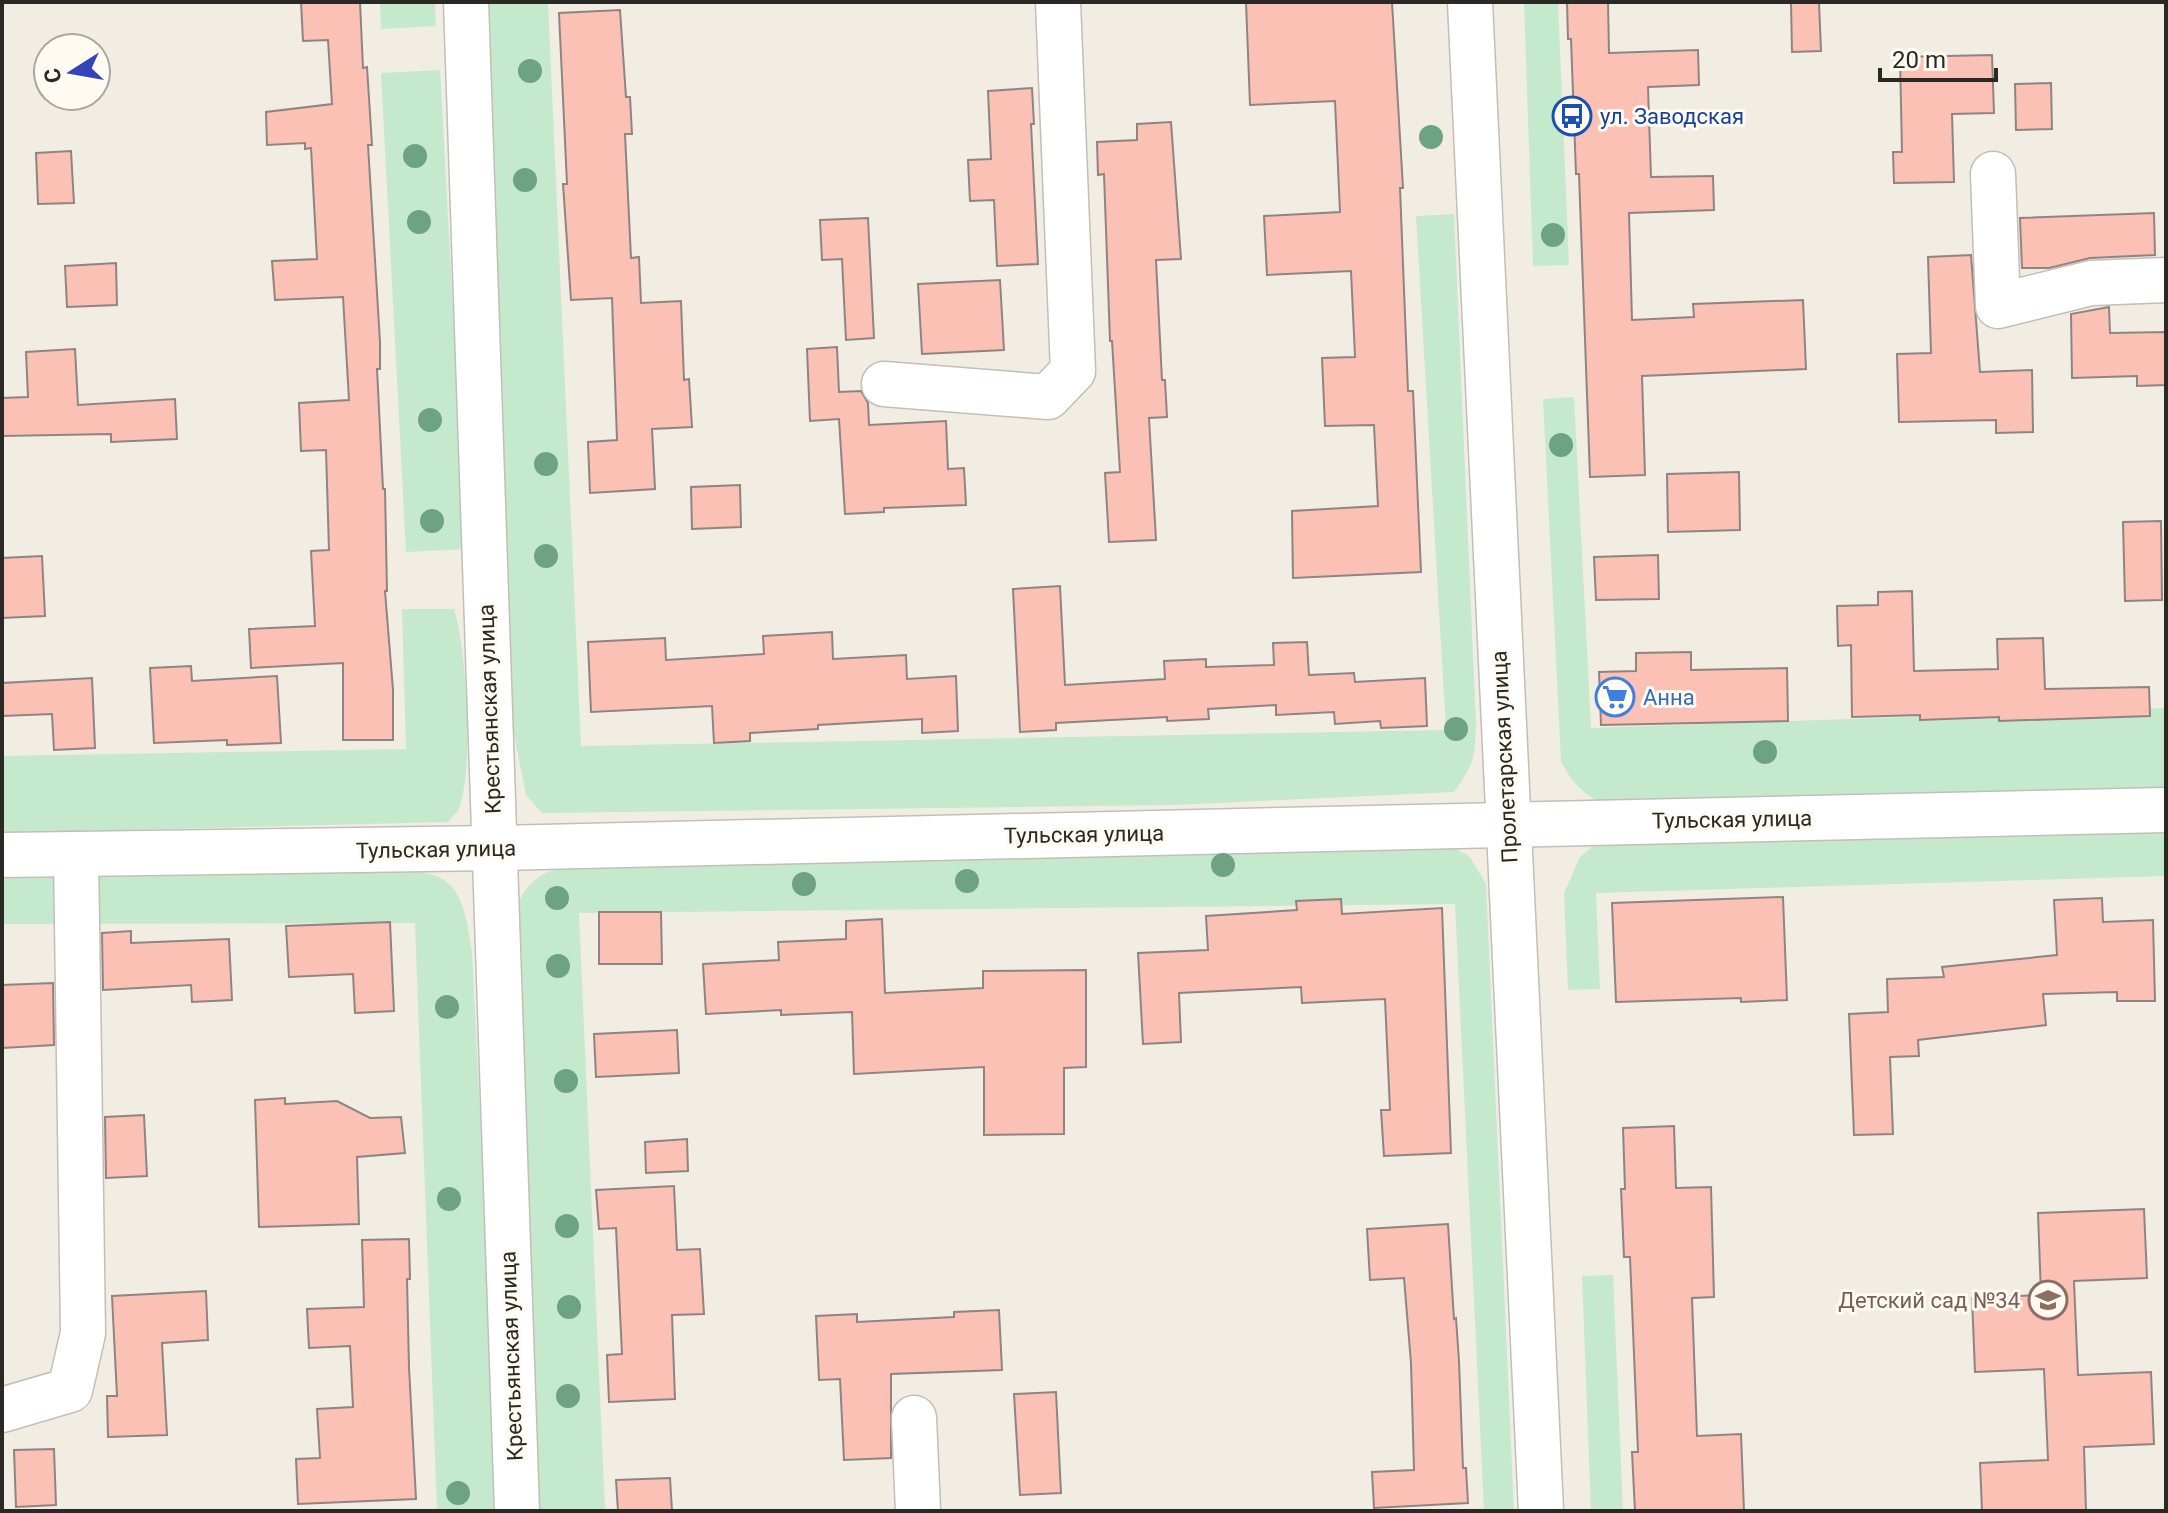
<svg xmlns="http://www.w3.org/2000/svg" width="2168" height="1513" font-family="Roboto,sans-serif">
<style>
.green{fill:#c5e9cd}
.building{fill:#fbc1b5;stroke:#908482;stroke-width:2}
.lines{fill:none;stroke-linecap:round;stroke-linejoin:round}
.minor-casing{stroke:#c4bfb6;stroke-width:47}
.minor{stroke:#fff;stroke-width:44}
.tree{fill:#6da382}
.labels{text-anchor:middle;stroke-width:6;stroke-linejoin:round;paint-order:stroke}
.transit-label{font-size:22px;fill:#164399;stroke:#fffaf2;text-anchor:start}
.shop-label{font-size:22px;fill:#366cbe;stroke:#fffaf2;text-anchor:start}
.street-label{font-size:22px;fill:#2b2925;stroke:#fffaf2}
.education-label{font-size:22px;fill:#785e54;stroke:#fffaf2;text-anchor:end}
</style>
<rect width="100%" height="100%" fill="#f2ede3"/>
<g class="green">
<path d="M380 2H435L436 26 381 29Z"/>
<path d="M485 2H548L581 746 1446 730 1416 216 1454 214 1476 725C1475 758 1474 764 1454 792L1174 805 542 813 526 795 510 714Z"/>
<path d="M1524 2H1558L1569 265 1533 266Z"/>
<path d="M440 70 466 549 406 552 381 73Z"/>
<path d="M1574 397 1591 728 2166 708V788L1595 800C1579 790 1569 778 1561 761L1543 399Z"/>
<path d="M402 609H454C467 651 474 768 459 808 457 813 452 817 448 822L2 833V756L406 749Z"/>
<path d="M2166 833V876L1596 893 1600 989 1568 990 1564 893 1580 857 1594 845Z"/>
<path d="M1453 847 1470 857 1486 884 1514 1511H1484L1455 904 579 913 605 1511H538L518 903C527 884 539 874 559 868Z"/>
<path d="M394 869C407 871 421 871 433 875 465 884 467 925 472 952L491 1331 494 1511H437L415 923 2 924V874Z"/>
<path d="M1613 1275 1623 1511H1591L1582 1276Z"/>
</g>
<g class="building">
<path d="M301 2H360L363 68 367 67 372 145H368L380 342V369H377L383 489H385L387 591H385L393 690V740H343V663L251 668 249 629 315 626 311 551 329 550 326 450 301 451 299 403 349 400 343 297 275 300 272 261 317 259 311 148 305 149V143L267 145 266 112 332 104 328 40 303 41Z"/>
<path d="M1246 2H1392L1403 188H1400L1408 391H1413L1421 572 1293 578 1292 511 1378 506 1374 425 1325 426 1322 358 1355 357 1351 271 1267 275 1264 216 1340 212 1335 101 1250 105Z"/>
<path d="M1567 2H1608L1609 53 1698 50 1699 85 1648 87 1651 177 1713 176 1714 210 1629 213 1632 320 1694 317 1693 304 1803 300 1806 369 1642 376 1645 475 1590 477 1579 174H1576L1571 39H1568Z"/>
<path d="M1791 2H1819L1821 51 1792 52Z"/>
<path d="M620 10 626 97H630L632 134H625L631 258 639 257 641 303 681 301 684 380 689 379 692 427 652 429 655 489 590 493 588 442 617 440 612 298 571 300 563 184H567L559 13Z"/>
<path d="M1992 55 1994 113 1952 114 1954 182 1894 183 1893 152H1902L1900 57Z"/>
<path d="M2051 83 2052 129 2016 130 2015 84Z"/>
<path d="M1032 88 1034 124H1031L1038 264 997 266 994 200 970 201 968 160 991 159 988 91Z"/>
<path d="M1171 122 1181 259 1156 260 1162 380H1165L1167 417 1149 418 1156 540 1109 542 1105 473 1120 472 1112 341H1110L1104 174 1098 175 1097 142 1137 140V124Z"/>
<path d="M71 151 74 203 38 204 36 153Z"/>
<path d="M2154 213 2155 255 2090 258 2049 268H2022L2020 218Z"/>
<path d="M868 218 874 338 846 340 842 259 822 260 820 220Z"/>
<path d="M1971 255 1980 372 2032 370 2033 432 1996 433V420L1899 422 1897 354 1931 353 1928 257Z"/>
<path d="M116 263 117 305 67 307 65 266Z"/>
<path d="M1000 280 1004 350 922 354 918 284Z"/>
<path d="M2109 307 2110 333 2166 332V385L2137 386V376L2072 378 2071 314Z"/>
<path d="M837 347 839 392 861 391 868 403 869 425 946 421 948 469 964 468 966 505 884 508V512L845 514 839 419 810 421 807 349Z"/>
<path d="M75 349 78 405 175 399 177 439 111 442V434L2 436V398L28 397 26 352Z"/>
<path d="M1739 472 1740 530 1668 532 1667 474Z"/>
<path d="M740 485 741 527 692 529 691 487Z"/>
<path d="M2161 521 2162 600 2125 601 2123 522Z"/>
<path d="M1658 555 1659 599 1596 600 1594 557Z"/>
<path d="M42 556 45 616 2 618V558Z"/>
<path d="M1060 586 1065 685 1165 679 1164 661 1206 659V667L1274 665 1273 643 1307 642 1309 675 1354 673 1355 682 1425 678 1427 726 1381 728 1380 721 1335 724 1334 712 1276 715V705L1208 709 1209 719 1167 721V717L1056 723V730L1020 732 1013 589Z"/>
<path d="M1912 591 1914 671 1998 669 1997 639 2043 638 2045 689 2149 687 2150 716 1999 721V717L1920 720V715L1852 717 1851 645 1838 646 1837 606 1878 605V592Z"/>
<path d="M832 632 833 659 906 655 907 679 956 676 958 731 922 733V719L818 725V729L750 733V741L714 743 712 706 591 712 588 642 665 638 666 660 764 654 763 636Z"/>
<path d="M1691 652V670L1787 668 1788 721 1601 725 1599 672 1636 671V653Z"/>
<path d="M191 666 192 681 277 676 281 743 227 745V740L154 743 150 668Z"/>
<path d="M92 678 95 748 54 750 52 714 2 716V683Z"/>
<path d="M1783 897 1787 1000 1741 1002V998L1616 1002 1612 903Z"/>
<path d="M2102 898 2103 922 2153 920 2155 1001H2117V992L2043 994 2046 1025 1918 1040 1919 1056 1890 1057 1893 1134 1854 1135 1849 1014 1888 1012 1887 979 1944 977 1942 967 2057 955 2054 900Z"/>
<path d="M1341 899 1342 914 1442 908 1451 1153 1384 1156 1381 1110H1390L1385 999 1302 1003 1301 987 1179 993 1181 1042 1143 1044 1138 953 1208 950 1206 916 1297 910 1296 901Z"/>
<path d="M599 912H661L662 964H599Z"/>
<path d="M882 919 885 993 983 988V971L1086 970V1067L1064 1068V1134L984 1135V1067L854 1074 852 1012 781 1015V1010L706 1014 703 964 779 960 778 942 846 939V921Z"/>
<path d="M390 922 394 1011 355 1013 353 974 289 977 286 926Z"/>
<path d="M131 931V943L229 939 232 1000 192 1002 191 985 103 990 102 933Z"/>
<path d="M53 983 54 1045 3 1048 2 985Z"/>
<path d="M677 1030 679 1073 596 1077 594 1034Z"/>
<path d="M285 1098V1104L337 1101 370 1118 401 1117 405 1153 357 1157 359 1224 259 1227 255 1100Z"/>
<path d="M144 1115 147 1176 106 1178 105 1117Z"/>
<path d="M1674 1126 1676 1188 1711 1187 1714 1297 1692 1298 1697 1436 1741 1434 1744 1511H1635L1632 1452H1638L1630 1257H1624L1621 1189H1625L1623 1128Z"/>
<path d="M687 1139 688 1171 646 1173 645 1142Z"/>
<path d="M674 1186 677 1250 700 1249 704 1314 672 1315 675 1399 609 1402 607 1355 622 1354 616 1228 599 1229 596 1190Z"/>
<path d="M2144 1209 2147 1278 2074 1281 2078 1375 2151 1372 2154 1444 2084 1447 2086 1511H1982L1980 1463 2048 1460 2044 1369 1975 1372 1972 1298 2041 1295 2038 1213Z"/>
<path d="M1448 1224 1454 1319 1456 1318 1459 1361 1463 1468H1466L1468 1503 1374 1508 1372 1472 1414 1470 1411 1363 1404 1278 1370 1280 1367 1229Z"/>
<path d="M409 1239 410 1279H407L409 1367 416 1499 298 1504 296 1459 320 1458 317 1409 353 1407 350 1346 309 1348 307 1309 364 1307 362 1240Z"/>
<path d="M206 1291 208 1340 162 1343 167 1435 108 1437 107 1396H117L112 1296Z"/>
<path d="M999 1310 1002 1370 891 1374V1458L844 1460 840 1379 819 1380 816 1316 857 1314V1322L954 1317V1312Z"/>
<path d="M1056 1392 1061 1493 1020 1495 1014 1394Z"/>
<path d="M54 1449 56 1505 16 1507 14 1450Z"/>
<path d="M670 1478 672 1511H618L616 1480Z"/>
</g>
<g class="lines">
<g class="minor-casing">
<g id="minor">
<path d="M466 2 517 1511"/>
<path d="M1470 2 1541 1511"/>
<path d="M1993 174 1998 306 2091 283 2166 280"/>
<path d="M884 384 1048 397 1073 371 1058 2"/>
<path d="M2 855 494 848 2166 810"/>
<path d="M2 1410 70 1390 83 1333 76 854"/>
<path d="M914 1418 918 1511"/>
</g>
</g>
<use href="#minor" class="minor"/>
</g>
<g class="tree">
<circle cx="530" cy="71" r="12"/>
<circle cx="1431" cy="137" r="12"/>
<circle cx="415" cy="156" r="12"/>
<circle cx="525" cy="180" r="12"/>
<circle cx="419" cy="222" r="12"/>
<circle cx="1553" cy="235" r="12"/>
<circle cx="430" cy="420" r="12"/>
<circle cx="1561" cy="445" r="12"/>
<circle cx="546" cy="464" r="12"/>
<circle cx="432" cy="521" r="12"/>
<circle cx="546" cy="556" r="12"/>
<circle cx="1456" cy="729" r="12"/>
<circle cx="1765" cy="752" r="12"/>
<circle cx="1223" cy="865" r="12"/>
<circle cx="967" cy="881" r="12"/>
<circle cx="804" cy="884" r="12"/>
<circle cx="557" cy="898" r="12"/>
<circle cx="558" cy="966" r="12"/>
<circle cx="447" cy="1007" r="12"/>
<circle cx="566" cy="1081" r="12"/>
<circle cx="449" cy="1199" r="12"/>
<circle cx="567" cy="1226" r="12"/>
<circle cx="569" cy="1307" r="12"/>
<circle cx="568" cy="1396" r="12"/>
<circle cx="458" cy="1493" r="12"/>
</g>
<defs>
<g id="bus-ring" transform="scale(2)"><circle r="9.5" fill="#fffaf2" stroke="#1a4fb4" stroke-width="1.5"/><path d="M-5-6H5V4H4V6H2V4H-2V6H-4V4H-5ZM-3.5-4V0h7V-4ZM-3.5 1.2v1.5H-2V1.2ZM2 1.2v1.5H3.5V1.2Z" fill="#1a4fb4"/></g>
<g id="supermarket-ring" transform="scale(2)"><circle r="9.5" fill="#fffaf2" stroke="#3f7fe0" stroke-width="1.5"/><path d="M-6-5.5h2.5l.6 2H6L4.5 2H-2.5L-4.4-4H-6ZM-1.5 3.2a1.3 1.3 0 1 0 .1 0ZM3 3.2a1.3 1.3 0 1 0 .1 0Z" fill="#3f7fe0"/></g>
<g id="school-ring" transform="scale(2)"><circle r="9.5" fill="#fffaf2" stroke="#8d6e63" stroke-width="1.5"/><path d="M0-5L7-2L0 1L-7-2ZM-4 1L0 2.5L4 1V4Q0 6-4 4Z" fill="#8d6e63"/></g>
</defs>
<g fill-rule="evenodd">
<use href="#bus-ring" x="1572" y="116"/>
<use href="#supermarket-ring" x="1615" y="697"/>
<use href="#school-ring" x="2048" y="1300"/>
</g>
<g class="labels">
<g class="transit-label">
<text x="1600" y="124">ул. Заводская</text>
</g>
<g class="shop-label">
<text x="1643" y="705">Анна</text>
</g>
<g class="street-label">
<text transform="translate(489 709) rotate(-92)" y="8">Крестьянская улица</text>
<text transform="translate(1504 757) rotate(-93)" y="8">Пролетарская улица</text>
<text transform="translate(1732 819) rotate(-1)" y="8">Тульская улица</text>
<text transform="translate(1084 834) rotate(-1)" y="8">Тульская улица</text>
<text transform="translate(436 849) rotate(-1)" y="8">Тульская улица</text>
<text transform="translate(511 1356) rotate(-92)" y="8">Крестьянская улица</text>
</g>
<g class="education-label">
<text x="2020" y="1308">Детский сад №34</text>
</g>
</g>
<rect width="2168" height="1513" fill="none" stroke="#2b2925" stroke-width="8"/>
<g transform="translate(72 72) rotate(259)"><circle r="38" fill="#fffaf2" stroke="#aaa6a0" stroke-width="2"/>
<path d="M0-6L14 30L0 20L-14 30Z" fill="#3345b7"/>
<text y="-12" font-size="22" font-weight="bold" text-anchor="middle" fill="#2b2925">С</text>
</g>
<path d="M1880 68v12h116v-12" fill="none" stroke="#2b2925" stroke-width="4"/>
<text x="1892" y="68" font-size="24" fill="#2b2925" stroke="#fffaf2" stroke-width="6" paint-order="stroke">20 m</text>
</svg>
